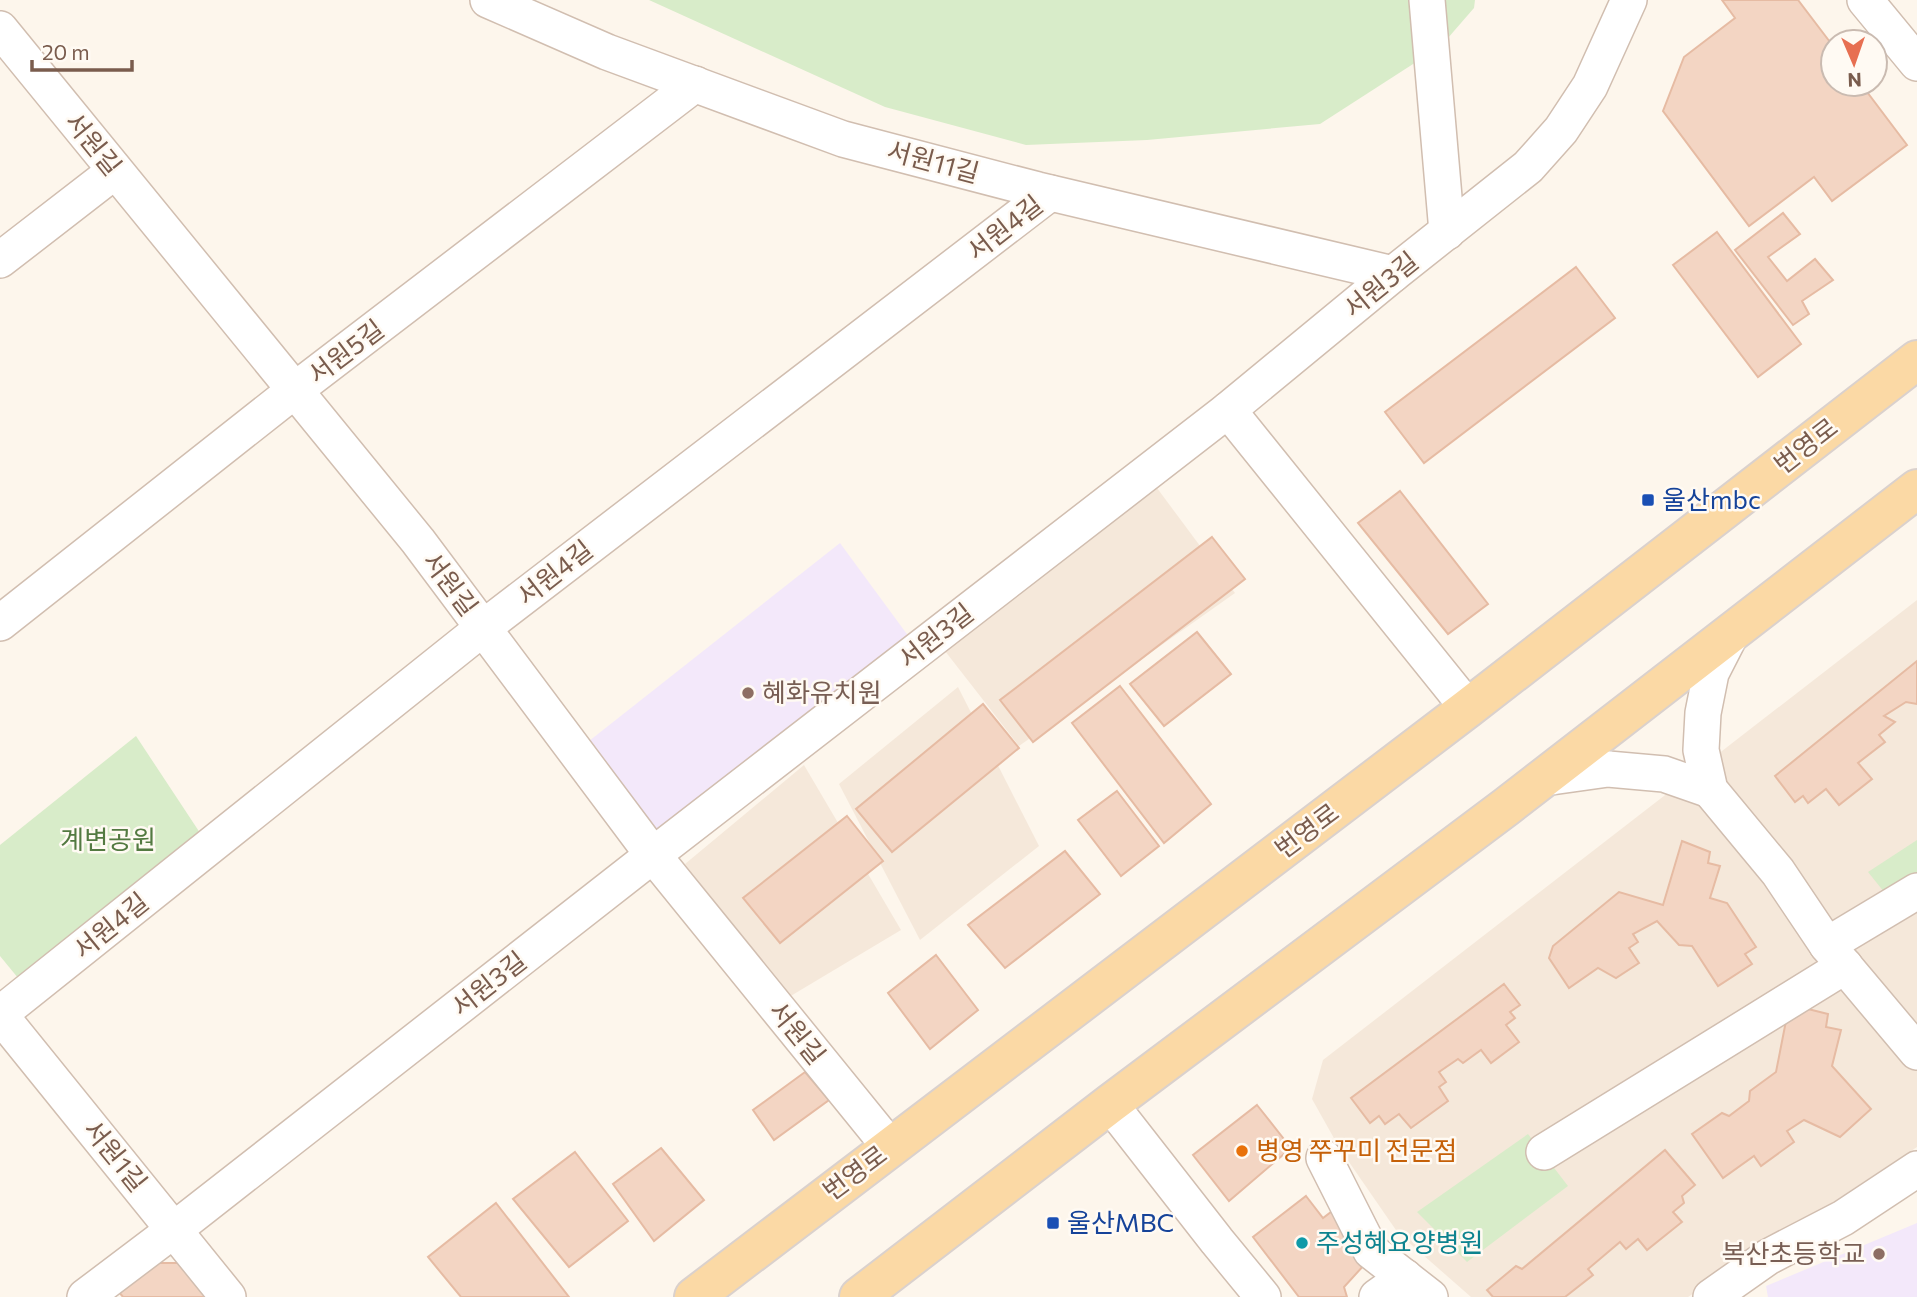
<svg xmlns="http://www.w3.org/2000/svg" width="1917" height="1297" font-family="Commissioner,'Noto Sans KR',sans-serif">
<style>
.residential{fill:#f5e8da}
.education{fill:#f3e8fa}
.green{fill:#d8ecc9}
.building{fill:#f3d5c3;stroke:#e6bba3;stroke-width:2}
.lines{fill:none;stroke-linecap:round;stroke-linejoin:round}
.minor-casing{stroke:#d1beb0;stroke-width:38}
.major-casing{stroke:#dad1cd;stroke-width:42}
.minor{stroke:#fff;stroke-width:35}
.major{stroke:#fbd9a5;stroke-width:38}
.transit-dot{fill:#1a4fb4;stroke:#fffaf3;stroke-width:2.5}
.education-dot{fill:#8d6e63;stroke:#fffaf3;stroke-width:2.5}
.food-dot{fill:#e8710a;stroke:#fffaf3;stroke-width:2.5}
.culture-dot{fill:#0f9aa8;stroke:#fffaf3;stroke-width:2.5}
.labels{text-anchor:middle;stroke-width:5;stroke-linejoin:round;paint-order:stroke}
.street-label{font-size:26px;fill:#7a5c4d;stroke:#fffaf3}
.transit-label{font-size:26px;fill:#164399;stroke:#fffaf3;text-anchor:start}
.education-label{font-size:26px;fill:#785e54;stroke:#fffaf3;text-anchor:start}
.park-label{font-size:26px;fill:#537a41;stroke:#fffaf3}
.food-label{font-size:26px;fill:#c56008;stroke:#fffaf3;text-anchor:start}
.culture-label{font-size:26px;fill:#0d838f;stroke:#fffaf3;text-anchor:start}
</style>
<rect width="100%" height="100%" fill="#fdf6ec"/>
<g class="residential">
<path d="M1157 488 1235 593 1019 746 945 651Z"/>
<path d="M1917 600V1147L1688 1297H1471L1398 1233 1340 1149 1312 1099 1323 1060Z"/>
<path d="M958 687 1039 846 920 940 839 784Z"/>
<path d="M804 765 901 930 789 997 685 864Z"/>
</g>
<g class="education">
<path d="M840 543 912 641 659 838 584 745Z"/>
<path d="M1917 1223V1297H1768L1766 1286Z"/>
</g>
<g class="green">
<path d="M649 0H1475L1474 8 1441 46 1320 124 1147 140 1026 145 885 107Z"/>
<path d="M136 736 208 845 23 984 0 956V845Z"/>
<path d="M1917 840V894L1897 908 1868 872Z"/>
<path d="M1528 1134 1568 1186 1467 1262 1417 1212Z"/>
</g>
<g class="building">
<path d="M1722 0H1798L1833 46V84H1861L1907 145 1832 201 1814 177 1749 226 1663 111 1684 57 1735 18Z"/>
<path d="M1783 213 1800 234 1768 257 1787 281 1815 259 1833 280 1802 301 1809 314 1793 325 1735 250Z"/>
<path d="M1717 232 1801 344 1758 377 1673 265Z"/>
<path d="M1576 267 1615 318 1424 463 1385 412Z"/>
<path d="M1400 491 1488 604 1448 634 1358 523Z"/>
<path d="M1212 537 1245 579 1033 742 1000 700Z"/>
<path d="M1197 632 1231 674 1164 726 1130 684Z"/>
<path d="M1917 661V704L1906 702 1884 716 1895 722 1879 735 1885 742 1858 763 1872 779 1839 805 1826 789 1808 803 1803 796 1795 802 1775 776Z"/>
<path d="M1120 686 1211 804 1164 843 1072 723Z"/>
<path d="M983 704 1019 748 892 852 856 809Z"/>
<path d="M1117 791 1159 846 1121 876 1078 820Z"/>
<path d="M847 816 883 861 780 943 743 898Z"/>
<path d="M1682 841 1710 852 1708 863 1720 866 1710 898 1727 903 1756 947 1745 954 1752 964 1718 986 1692 946 1679 945 1657 921 1633 934 1638 942 1629 948 1639 963 1616 978 1598 968 1569 988 1549 958 1553 946 1619 892 1663 905Z"/>
<path d="M1065 851 1100 894 1005 968 968 925Z"/>
<path d="M936 955 978 1010 930 1049 888 993Z"/>
<path d="M1504 984 1520 1005 1510 1012 1515 1018 1506 1025 1519 1042 1491 1063 1481 1050 1463 1063 1458 1059 1439 1072 1446 1082 1439 1087 1448 1101 1411 1128 1399 1114 1385 1124 1379 1116 1370 1123 1351 1098Z"/>
<path d="M1796 1006 1828 1014 1826 1027 1841 1030 1832 1066 1871 1109 1840 1137 1804 1120 1787 1131 1794 1142 1761 1166 1754 1156 1723 1178 1692 1134 1722 1113 1729 1116 1749 1101 1750 1091 1776 1072 1786 1021Z"/>
<path d="M805 1072 829 1100 774 1140 753 1110Z"/>
<path d="M1257 1105 1291 1148 1229 1201 1193 1155Z"/>
<path d="M661 1148 704 1200 654 1241 613 1184Z"/>
<path d="M1665 1150 1695 1185 1682 1196 1684 1203 1673 1212 1682 1222 1647 1250 1638 1239 1626 1249 1620 1242 1588 1269 1593 1275 1565 1297H1493L1487 1290 1516 1266 1522 1269Z"/>
<path d="M575 1152 628 1221 569 1267 513 1199Z"/>
<path d="M1306 1196 1323 1218 1340 1205 1348 1249 1365 1264 1344 1287 1347 1297H1299L1253 1237Z"/>
<path d="M496 1203 569 1297H461L428 1257Z"/>
<path d="M155 1263H185L212 1297H123L118 1291Z"/>
</g>
<g class="lines">
<g class="minor-casing">
<g id="minor">
<path d="M488 0 607 52 843 139 1038 190 1393 274"/>
<path d="M1427 0 1447 232"/>
<path d="M1865 0 1917 63"/>
<path d="M0 29 418 541 653 855 890 1147"/>
<path d="M0 260 115 171"/>
<path d="M1228 410 1468 708"/>
<path d="M0 623 295 390 695 84"/>
<path d="M1732 632 1711 673 1703 713 1701 750 1710 790 1778 872 1827 945 1917 1052"/>
<path d="M1544 778 1608 769 1664 774 1710 790"/>
<path d="M1827 945 1917 891"/>
<path d="M0 1014 483 628 1050 193"/>
<path d="M0 1015 228 1297"/>
<path d="M1110 1104 1217 1241 1263 1297"/>
<path d="M1544 1152 1845 966"/>
<path d="M1324 1158 1371 1251 1430 1297"/>
<path d="M85 1297 175 1229 653 855 1228 410 1393 274 1528 167 1561 130 1590 86 1629 0"/>
<path d="M1377 1297 1405 1277"/>
<path d="M1711 1297 1768 1257 1843 1218 1917 1169"/>
</g>
</g>
<g class="major-casing">
<g id="major">
<path d="M694 1297 1468 708 1917 360"/>
<path d="M859 1297 1110 1104 1506 807 1917 489"/>
</g>
</g>
<use href="#minor" class="minor"/>
<use href="#major" class="major"/>
</g>
<g class="transit-dot">
<rect x="1641" y="493" width="14" height="14" rx="3.5"/>
<rect x="1046" y="1216" width="14" height="14" rx="3.5"/>
</g>
<g class="education-dot">
<circle cx="748" cy="693" r="7"/>
<circle cx="1879" cy="1254" r="7"/>
</g>
<circle class="food-dot" cx="1242" cy="1151" r="7"/>
<circle class="culture-dot" cx="1302" cy="1243" r="7"/>
<g class="labels">
<g class="street-label">
<text transform="translate(93 144) rotate(51)" y="9">서원길</text>
<text transform="translate(933 162) rotate(15)" y="9">서원11길</text>
<text transform="translate(1005 228) rotate(-38)" y="9">서원4길</text>
<text transform="translate(1381 285) rotate(-39)" y="9">서원3길</text>
<text transform="translate(346 352) rotate(-37)" y="9">서원5길</text>
<text transform="translate(1806 446) rotate(-38)" y="9">번영로</text>
<text transform="translate(555 573) rotate(-38)" y="9">서원4길</text>
<text transform="translate(450 584) rotate(53)" y="9">서원길</text>
<text transform="translate(936 636) rotate(-38)" y="9">서원3길</text>
<text transform="translate(1307 831) rotate(-37)" y="9">번영로</text>
<text transform="translate(111 926) rotate(-39)" y="9">서원4길</text>
<text transform="translate(489 984) rotate(-38)" y="9">서원3길</text>
<text transform="translate(797 1033) rotate(51)" y="9">서원길</text>
<text transform="translate(115 1156) rotate(51)" y="9">서원1길</text>
<text transform="translate(855 1173) rotate(-37)" y="9">번영로</text>
</g>
<g class="transit-label">
<text x="1662" y="509">울산mbc</text>
<text x="1067" y="1232">울산MBC</text>
</g>
<g class="education-label">
<text x="762" y="702">혜화유치원</text>
<text x="1865" y="1263" text-anchor="end">복산초등학교</text>
</g>
<g class="park-label">
<text x="108" y="849">계변공원</text>
</g>
<g class="food-label">
<text x="1256" y="1160">병영 쭈꾸미 전문점</text>
</g>
<g class="culture-label">
<text x="1316" y="1252">주성혜요양병원</text>
</g>
</g>
<g transform="translate(1854 63) rotate(178)"><circle r="33" fill="#fffaf3" stroke="#cabbb1" stroke-width="2"/>
<path d="M0-5L12 26L0 18L-12 26Z" fill="#e76f51"/>
<text y="-10" font-size="19" font-weight="bold" text-anchor="middle" fill="#7a5c4d">N</text>
</g>
<path d="M32 60v10h100v-10" fill="none" stroke="#7a5c4d" stroke-width="3.5"/>
<text x="42" y="60" font-size="21" fill="#7a5c4d" stroke="#fffaf3" stroke-width="5" paint-order="stroke">20 m</text>
</svg>
